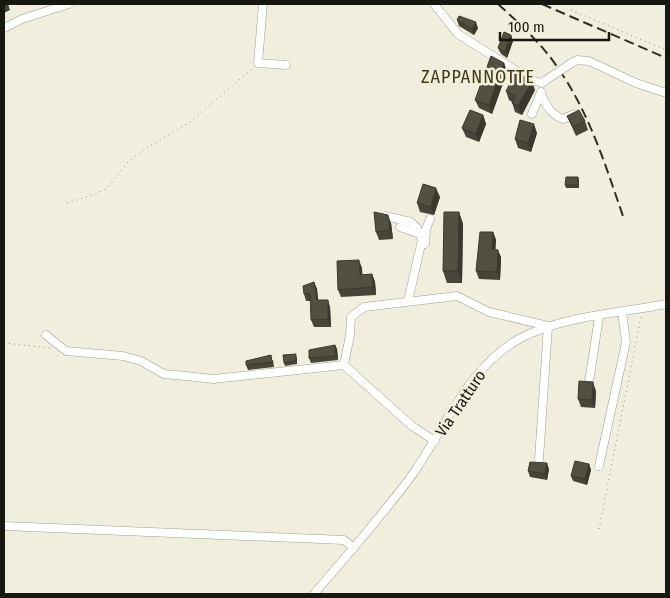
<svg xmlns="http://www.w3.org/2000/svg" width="670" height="598" font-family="'Fira Sans Condensed',sans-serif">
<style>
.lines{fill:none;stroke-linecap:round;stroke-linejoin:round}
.minor-casing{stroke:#a19e8f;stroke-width:9}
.path{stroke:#8d8b7f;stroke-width:1;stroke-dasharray:1 4;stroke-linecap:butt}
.minor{stroke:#fff;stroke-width:8}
.rail{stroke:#2f2e27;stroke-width:2;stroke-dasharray:10 5;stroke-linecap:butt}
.minor-bridge-casing{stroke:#a19e8f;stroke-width:9;stroke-linecap:butt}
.minor-bridge{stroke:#fff;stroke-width:8}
.wall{fill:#474539}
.shaded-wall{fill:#3a382e}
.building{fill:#535042;stroke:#3a382e}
.labels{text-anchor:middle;stroke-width:5;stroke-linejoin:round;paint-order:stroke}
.street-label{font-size:16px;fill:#181711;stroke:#f1eede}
.neighbourhood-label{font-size:18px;letter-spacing:1px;fill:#40390e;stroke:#f1eede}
</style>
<rect width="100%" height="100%" fill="#f1eede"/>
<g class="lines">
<g class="minor-casing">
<g id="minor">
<path d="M263 4 258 63 286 65"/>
<path d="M434 4 458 34 531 80 542 83 546 80"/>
<path d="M4 28 22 19 69 4"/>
<path d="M570 64 577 60 589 61 636 83 666 93"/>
<path d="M541 94C546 105 551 115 563 119L575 114"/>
<path d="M532 114 541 92"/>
<path d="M385 216 411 222 417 228 422 240 408 301"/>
<path d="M400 227 420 234"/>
<path d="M425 244 426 229 430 219"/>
<path d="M46 335 66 351 123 356 141 361 164 374 186 376 213 379 344 365 412 426 435 441"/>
<path d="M344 365 350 335 351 317 364 307 457 296 489 312 548 326 539 459"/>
<path d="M589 382 599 317"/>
<path d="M599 466 626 342 622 312"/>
<path d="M4 526 344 540 354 548"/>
<path d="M314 594C348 554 384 514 415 471 446 425 469 367 519 339 561 316 620 313 666 304"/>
</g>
</g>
<g class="path">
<path d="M571 10 666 50"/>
<path d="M67 203 93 195 106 189 128 162 143 150 190 122 252 69"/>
<path d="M4 343 50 348"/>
<path d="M599 529 641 317"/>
</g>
<use href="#minor" class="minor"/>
<g class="rail">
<path d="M498 4C520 24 541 43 558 68 590 114 606 167 624 219"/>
<path d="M542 4 666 58"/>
</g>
<g class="minor-bridge-casing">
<path id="minor-bridge" d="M546 80 570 64"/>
</g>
<use href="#minor-bridge" class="minor-bridge"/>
</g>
<g class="wall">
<path d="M4 4H8L10 10 4 13Z"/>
<path d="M457 20 478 28 474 35 459 26Z"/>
<path d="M511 35 513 41 507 58 501 54 498 48Z"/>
<path d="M504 63 507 72 492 114 479 108 475 100Z"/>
<path d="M535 90 522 115 515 112 512 102 509 100 506 91Z"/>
<path d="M483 115 486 124 479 142 466 137 462 128Z"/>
<path d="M567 116 585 121 588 130 576 136Z"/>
<path d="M537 133 531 152 518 148 515 139Z"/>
<path d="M578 177 579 180V188H566L565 185Z"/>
<path d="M440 197 434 215 420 212 417 203Z"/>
<path d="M459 212 463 224 462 283H447L443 271Z"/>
<path d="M391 223 393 239 379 240 376 232Z"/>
<path d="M493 232 496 240 495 250 501 257 500 280 479 279 476 271Z"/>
<path d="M362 268V275L372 274 375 282 376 295 341 297 338 290Z"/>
<path d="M314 282 317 289 318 300 330 307 331 327H314L311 320V301H306L304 294Z"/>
<path d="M335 345 337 349 338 360 311 363 309 358Z"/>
<path d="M297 357V364L285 366 284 363Z"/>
<path d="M273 360 274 367 248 370 246 365Z"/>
<path d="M596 391 595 408 581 407 578 399Z"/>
<path d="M589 464 591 470 587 485 573 481 571 476Z"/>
<path d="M549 469 547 480 530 477 528 471Z"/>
</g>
<g class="shaded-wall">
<path d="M476 22 478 28 474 35 472 29Z"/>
<path d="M511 35 513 41 507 58 505 52Z"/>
<path d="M504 63 507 72 492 114 489 105Z"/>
<path d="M532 81 535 90 522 115 518 106Z"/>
<path d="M483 115 486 124 479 142 476 134Z"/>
<path d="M534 124 537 133 531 152 528 143Z"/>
<path d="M436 188 440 197 434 215 431 207Z"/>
<path d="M459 212 463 224 462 283 458 271Z"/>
<path d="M388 215 391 223 393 239 390 230Z"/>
<path d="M493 232 496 240 495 257 492 249Z"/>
<path d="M498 250 501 257 500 280 497 272Z"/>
<path d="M359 260 362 268 363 283 360 275Z"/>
<path d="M372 274 375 282 376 295 373 287Z"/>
<path d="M314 282 317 289 319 308 317 300Z"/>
<path d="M328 300 330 307 331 327 328 319Z"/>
<path d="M335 345 337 349 338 360 336 356Z"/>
<path d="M593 382 596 391 595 408 592 400Z"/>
<path d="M547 463 549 469 547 480 545 474Z"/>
<path d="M589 464 591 470 587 485 585 479Z"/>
</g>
<g class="building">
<path d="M459 16 476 22 472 29 457 20Z"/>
<path d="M504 32 511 35 505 52 498 48Z"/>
<path d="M491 56 504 63 489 105 475 100Z"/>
<path d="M516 72 532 81 518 106 512 103 515 96 506 91Z"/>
<path d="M470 110 483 115 476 134 462 128Z"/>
<path d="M579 110 585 121 573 127 567 116Z"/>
<path d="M520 120 534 124 528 143 515 139Z"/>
<path d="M566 177H578V185H565Z"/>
<path d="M423 184 436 188 431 207 417 203Z"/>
<path d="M374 212 388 215 390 230 376 232Z"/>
<path d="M444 212H459L458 271H443Z"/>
<path d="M480 232H493L492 249 498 250 497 272 476 271Z"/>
<path d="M359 260 360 275 372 274 373 287 338 290 337 261Z"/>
<path d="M314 282 317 300H328V319L311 320 310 293 304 294 303 286Z"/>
<path d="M335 345 336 356 309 358V350Z"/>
<path d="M296 354V361L284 363 283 355Z"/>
<path d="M271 355 272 362 246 365V361Z"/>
<path d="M579 381 593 382 592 400 578 399Z"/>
<path d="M575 461 589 464 585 479 571 476Z"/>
<path d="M530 462 547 463 545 474 528 471Z"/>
</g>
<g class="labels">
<g class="street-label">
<text transform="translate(460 403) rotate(-56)" y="6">Via Tratturo</text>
</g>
<g class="neighbourhood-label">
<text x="478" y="83">ZAPPANNOTTE</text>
</g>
</g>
<rect width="670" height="598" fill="none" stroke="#181711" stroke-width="10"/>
<path d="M500 32v8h109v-8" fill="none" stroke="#181711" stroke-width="2.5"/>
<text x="508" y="32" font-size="15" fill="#181711" stroke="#f1eede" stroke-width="4" paint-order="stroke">100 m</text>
</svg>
